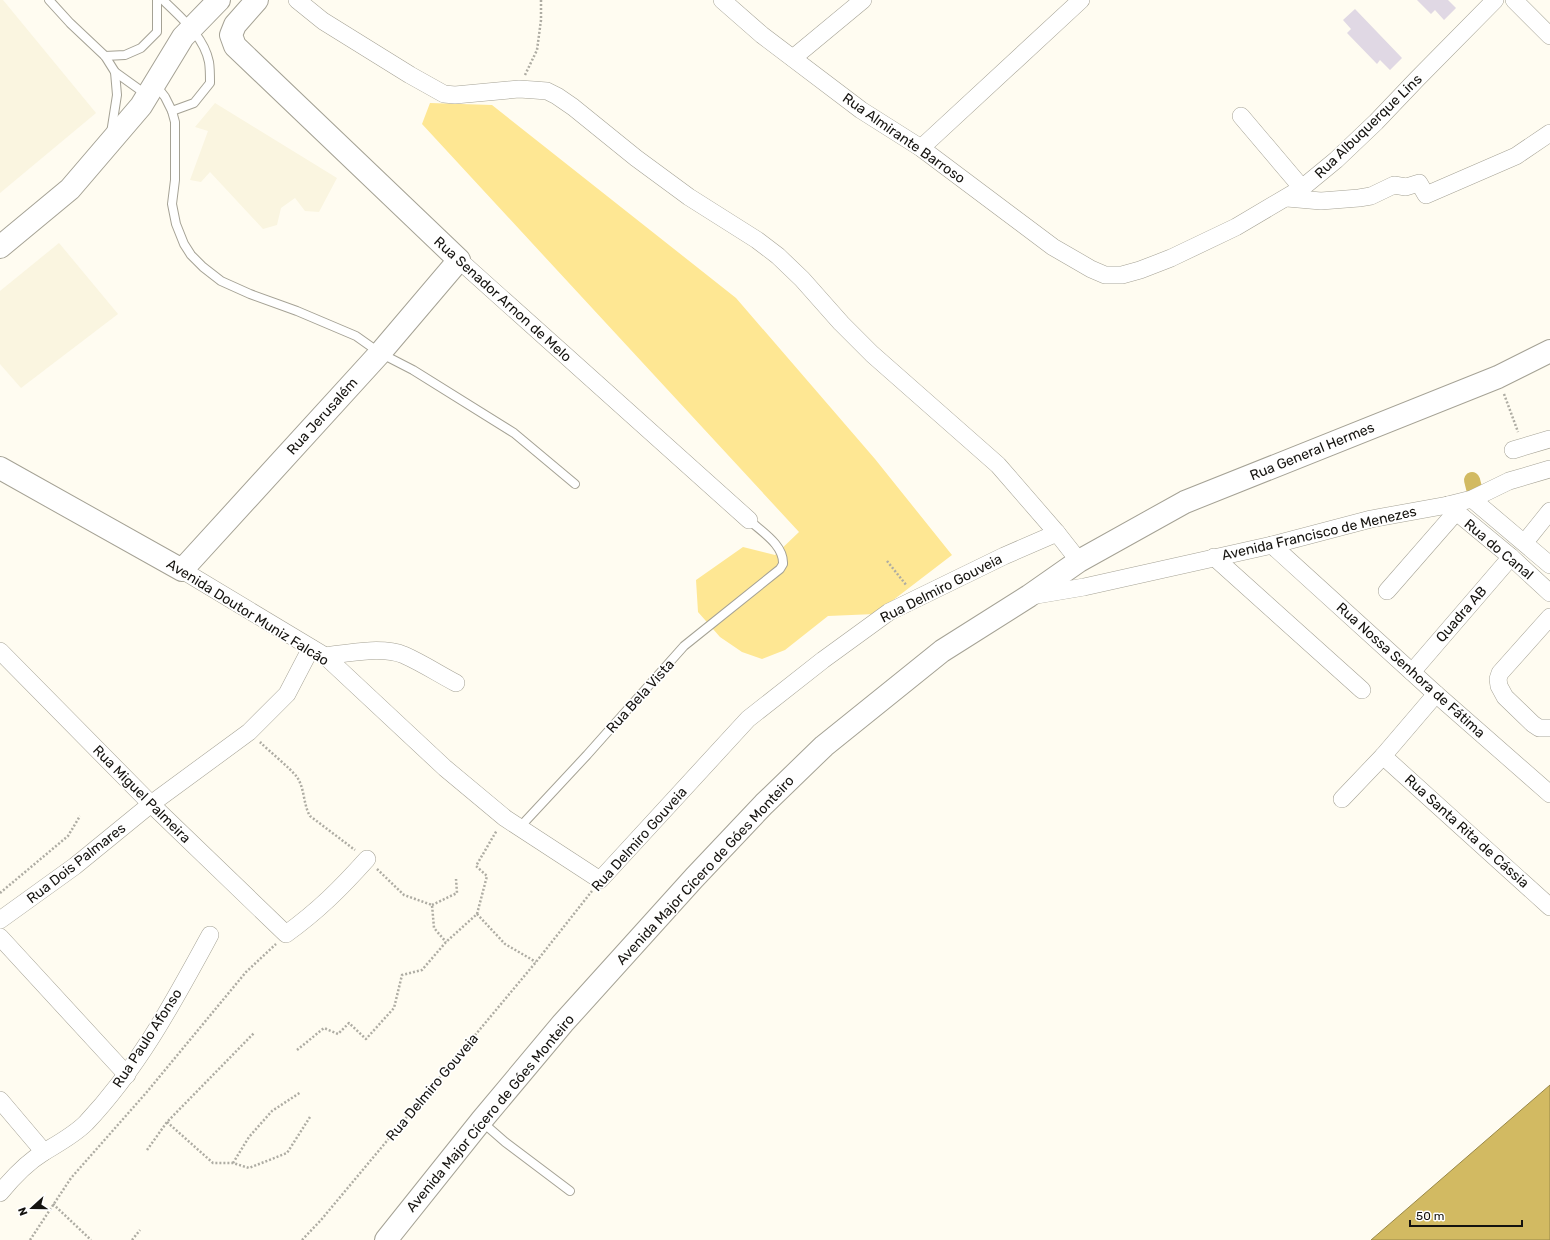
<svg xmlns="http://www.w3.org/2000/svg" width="1550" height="1240" font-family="Rubik,sans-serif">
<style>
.built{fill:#faf5e0}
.green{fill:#fee793}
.water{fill:#d2ba62;stroke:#998849}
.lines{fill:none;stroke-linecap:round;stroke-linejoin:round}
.canal{stroke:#d2ba62;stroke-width:16}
.building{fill:#e0d8e4}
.lane-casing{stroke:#a5a295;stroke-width:10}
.street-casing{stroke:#a5a295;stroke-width:18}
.secondary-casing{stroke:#a5a295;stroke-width:24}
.path{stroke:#aeaca3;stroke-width:2.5;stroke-dasharray:2 2;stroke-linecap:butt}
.lane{stroke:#fff;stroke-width:8}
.street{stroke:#fff;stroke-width:17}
.secondary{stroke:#fff;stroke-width:22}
.labels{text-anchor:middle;stroke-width:3.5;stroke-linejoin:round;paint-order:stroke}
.street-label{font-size:14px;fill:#15130f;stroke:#fff}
</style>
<rect width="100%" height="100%" fill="#fffcf1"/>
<g class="built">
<path d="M0 0H3L96 113 0 193Z"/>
<path d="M215 103 337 178 319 212 305 211 295 198 281 208 277 225 263 229 210 172 201 182 190 180 208 131 195 127Z"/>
<path d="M59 243 118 314 21 388 0 364V291Z"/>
</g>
<path class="green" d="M430 103 492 105 736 298 875 459 952 555 875 614 828 616 785 650 762 659 742 652 720 637 698 612 696 580 743 547 775 555 799 532 422 124Z"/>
<path class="water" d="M1550 1085V1240H1371Z"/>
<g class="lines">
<path class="canal" d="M1472 480 1475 492"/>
</g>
<g class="building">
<path d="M1417 0H1448L1456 8 1444 20 1435 10 1431 14Z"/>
<path d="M1355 9 1402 58 1390 70 1380 60 1377 64 1347 33 1351 29 1343 20Z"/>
</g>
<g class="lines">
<g class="lane-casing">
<g id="lane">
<path d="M49 0 70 23 105 56 115 72 117 95 111 133"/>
<path d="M163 0C180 17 204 36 209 62 210 68 210 76 210 83L194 103 172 111"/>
<path d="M105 56 125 55 141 48 157 32V0"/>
<path d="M115 72 147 95"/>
<path d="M155 84 165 97 172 111 175 122V180L172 204 176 224 184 244 191 255 203 267 221 281 250 294 297 311 356 336 380 353 413 370 514 433 575 484"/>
<path d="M519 828 587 755 684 646 780 569 783 564C784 545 762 532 749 520"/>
<path d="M481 1121 505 1142 570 1191"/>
</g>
</g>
<g class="street-casing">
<g id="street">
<path d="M297 0 323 21 410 75 444 94 455 95 519 89 534 90 547 91 557 96 573 107 636 158 689 197 757 240 778 256 802 279 841 323 872 354 998 465 1057 533 1079 561"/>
<path d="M722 0 762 35 861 110 921 148 1053 247 1091 269 1105 275H1122L1140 270 1171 258 1236 227 1302 188 1336 160 1376 122 1417 79 1495 0"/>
<path d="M1514 0 1550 36"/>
<path d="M793 58 863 0"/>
<path d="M1241 116 1302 188"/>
<path d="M921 148 1081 0"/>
<path d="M1287 198 1321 201 1359 198 1371 196 1394 185 1406 187 1419 183 1426 195 1516 156 1550 133"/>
<path d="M459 260 749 520"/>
<path d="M1513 450 1550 439"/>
<path d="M1472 499 1550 565"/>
<path d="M1448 505 1511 557 1550 593"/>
<path d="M1525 542 1550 511"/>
<path d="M1272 545 1436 694 1550 794"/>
<path d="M1214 557 1362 690"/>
<path d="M182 570 325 656 445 768 505 818 600 880 748 719 823 660 889 612 1004 556 1057 533"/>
<path d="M1387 591 1456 512"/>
<path d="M1031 596 1084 587 1272 545 1371 519 1448 505 1472 499 1509 481 1550 469"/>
<path d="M1550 617 1500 673 1498 679 1499 686 1505 697 1533 724 1539 728H1550"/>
<path d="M0 651 151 804 286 934C318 911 341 888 367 859"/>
<path d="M325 656C348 653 382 646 404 655 422 663 439 674 456 683"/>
<path d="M1412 672 1511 557"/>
<path d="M1383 756 1550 907"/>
<path d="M1342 799 1383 756 1436 694"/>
<path d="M0 920 75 866 151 804 249 732 287 694 311 648"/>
<path d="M0 937 127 1075"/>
<path d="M0 1100 44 1152"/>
<path d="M0 1193C13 1177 26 1163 44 1152 59 1143 74 1135 86 1123 139 1067 174 1001 210 935"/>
</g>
</g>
<g class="secondary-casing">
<g id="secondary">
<path d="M0 247 70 189 141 106 183 37 219 0"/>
<path d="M0 468 182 570 380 353 459 260 235 46 231 35 235 25 257 0"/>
<path d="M386 1240 481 1121 563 1023 694 878 764 804 824 746 942 651 1029 596 1079 561 1185 502 1498 377 1550 351"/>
</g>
</g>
<g class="path">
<path d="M525 75 537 50 541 20V0"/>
<path d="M1504 394 1518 432"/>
<path d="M887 561 907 586"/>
<path d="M260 742C270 752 289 767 297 777 305 789 303 804 310 816L355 850"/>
<path d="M377 869 404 895 432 905 434 928 446 942"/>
<path d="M0 893 68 836 80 816"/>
<path d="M432 905 457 893 456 879"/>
<path d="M477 914 505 944 536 962"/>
<path d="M297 1050 324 1028 338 1034 349 1023 366 1039 394 1008 402 975 422 970 446 942 477 914 487 876 476 866 497 830"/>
<path d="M167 1122 213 1163H233L249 1168 287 1153 310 1117"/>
<path d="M147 1150 167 1122 254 1033"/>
<path d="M233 1163 249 1137 272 1111 301 1092"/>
<path d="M53 1204 91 1240"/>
<path d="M30 1240 71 1178 146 1093 246 972 276 944"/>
<path d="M132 1240 140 1230"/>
<path d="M302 1240 321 1220 536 962 592 891"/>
</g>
<use href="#lane" class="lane"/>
<use href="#street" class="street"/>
<use href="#secondary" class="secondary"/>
</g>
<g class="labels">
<g class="street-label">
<text transform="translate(1368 126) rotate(-44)" y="5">Rua Albuquerque Lins</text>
<text transform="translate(904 138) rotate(35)" y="5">Rua Almirante Barroso</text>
<text transform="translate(503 299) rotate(42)" y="5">Rua Senador Arnon de Melo</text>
<text transform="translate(322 416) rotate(-48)" y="5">Rua Jerusalém</text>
<text transform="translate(1312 451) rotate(-22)" y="5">Rua General Hermes</text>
<text transform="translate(1319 533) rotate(-13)" y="5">Avenida Francisco de Menezes</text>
<text transform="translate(1499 549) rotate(40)" y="5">Rua do Canal</text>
<text transform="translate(941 588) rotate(-27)" y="5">Rua Delmiro Gouveia</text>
<text transform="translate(248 612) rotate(32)" y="5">Avenida Doutor Muniz Falcão</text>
<text transform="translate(1461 614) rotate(-49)" y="5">Quadra AB</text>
<text transform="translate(1411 670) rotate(42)" y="5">Rua Nossa Senhora de Fátima</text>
<text transform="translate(640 696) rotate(-48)" y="5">Rua Bela Vista</text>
<text transform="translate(142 794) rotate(45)" y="5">Rua Miguel Palmeira</text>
<text transform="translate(1467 831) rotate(42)" y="5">Rua Santa Rita de Cássia</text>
<text transform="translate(639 839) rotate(-48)" y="5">Rua Delmiro Gouveia</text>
<text transform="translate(76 863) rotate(-38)" y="5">Rua Dois Palmares</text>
<text transform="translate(705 870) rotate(-47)" y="5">Avenida Major Cícero de Góes Monteiro</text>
<text transform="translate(147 1038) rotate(-57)" y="5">Rua Paulo Afonso</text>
<text transform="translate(432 1087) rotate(-50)" y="5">Rua Delmiro Gouveia</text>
<text transform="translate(490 1113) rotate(-50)" y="5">Avenida Major Cícero de Góes Monteiro</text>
</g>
</g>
<g transform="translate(32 1208) rotate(249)" stroke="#ffffff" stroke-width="3" paint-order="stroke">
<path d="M0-3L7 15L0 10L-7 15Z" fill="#15130f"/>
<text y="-6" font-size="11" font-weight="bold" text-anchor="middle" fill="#15130f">N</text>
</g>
<path d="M1410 1220v6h112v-6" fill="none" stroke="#15130f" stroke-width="2"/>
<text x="1416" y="1220" font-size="12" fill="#15130f" stroke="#ffffff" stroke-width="3" paint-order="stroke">50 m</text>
</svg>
